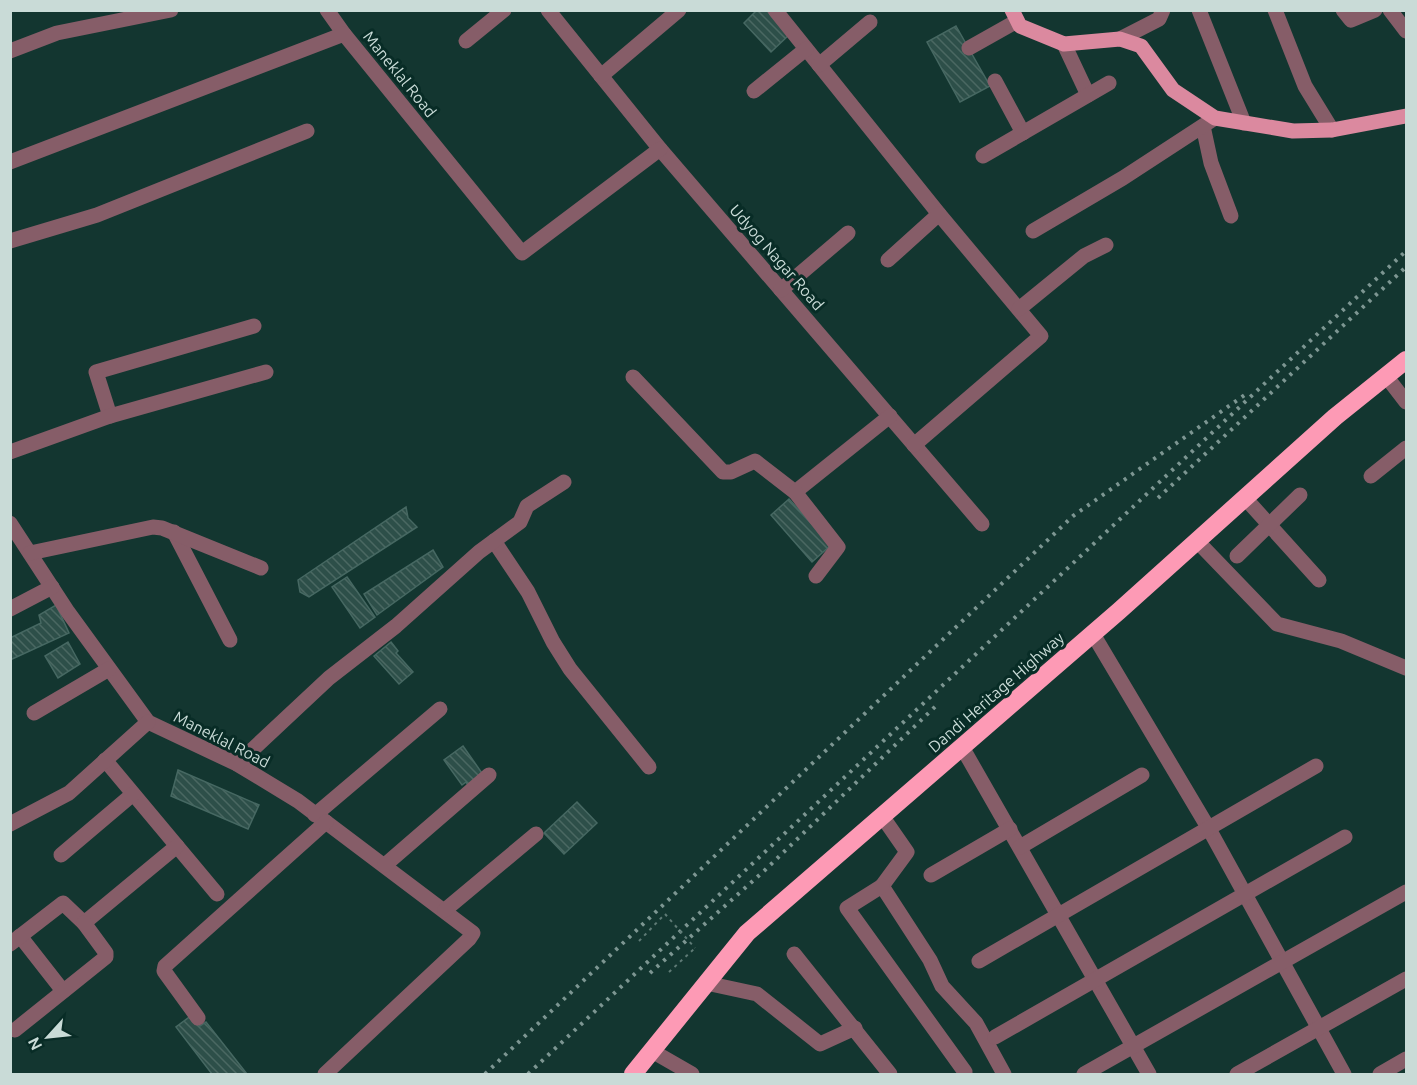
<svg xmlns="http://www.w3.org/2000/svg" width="1417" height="1085" font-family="Ubuntu,sans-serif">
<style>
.building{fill:url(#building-back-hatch);stroke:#466862;stroke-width:1.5}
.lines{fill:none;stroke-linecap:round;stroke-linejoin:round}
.path{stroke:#5f7b76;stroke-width:2;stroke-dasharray:3 4.5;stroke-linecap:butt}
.minor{stroke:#865d68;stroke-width:15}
.major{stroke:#db899f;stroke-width:15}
.highway{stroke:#fd9ab5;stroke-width:18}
.rail{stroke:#7d9692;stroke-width:4;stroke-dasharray:3 6;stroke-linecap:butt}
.path-bridge{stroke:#5f7b76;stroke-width:2;stroke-dasharray:3 4.5;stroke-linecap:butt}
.labels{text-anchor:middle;stroke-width:6;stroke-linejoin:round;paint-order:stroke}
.street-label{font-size:16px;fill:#c9dbd7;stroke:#082c26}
</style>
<defs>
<pattern id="building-back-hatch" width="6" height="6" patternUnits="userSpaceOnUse" patternTransform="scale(1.5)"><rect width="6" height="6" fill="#2d4f49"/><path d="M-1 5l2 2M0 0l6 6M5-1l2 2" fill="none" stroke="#4a6862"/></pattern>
</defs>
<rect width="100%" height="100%" fill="#133630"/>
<g class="building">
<path d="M757 10H769L790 34 771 52 744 23Z"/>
<path d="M956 26 990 86 960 102 927 42Z"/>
<path d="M789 499 831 545 812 562 771 515Z"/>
<path d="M406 507 408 518 417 527 309 597 300 592 298 580Z"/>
<path d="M433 550 443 567 377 615 364 594Z"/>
<path d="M347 577 375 617 360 628 332 587Z"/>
<path d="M56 605 69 633 10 660V638L41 623 39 615Z"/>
<path d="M68 642 80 664 58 678 45 656Z"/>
<path d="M391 642 398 651 396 653 413 672 399 684 374 656Z"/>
<path d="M463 746 484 776 469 787 466 782 462 785 444 760Z"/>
<path d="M178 770 259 805 248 829 171 796Z"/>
<path d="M577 802 597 823 564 854 544 833Z"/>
<path d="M192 1015 200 1026 206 1022 247 1074H212L176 1027Z"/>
</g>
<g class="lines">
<g class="path">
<path d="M639 941 665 914"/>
<path d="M669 972 695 948"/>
</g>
<g class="minor">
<path d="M327 10 344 34"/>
<path d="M548 10 660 149 982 524"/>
<path d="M775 10 939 214 1041 336 914 445"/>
<path d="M1199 10 1244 123"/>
<path d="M1275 10 1305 86 1332 130"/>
<path d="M1343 10 1351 20 1375 10"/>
<path d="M1390 10 1406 31"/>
<path d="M1120 39 1159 19 1163 10"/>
<path d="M466 41 504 10"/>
<path d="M1064 44 1088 95"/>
<path d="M969 48 1017 21"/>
<path d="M10 51 57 33 171 10"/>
<path d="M819 65 870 22"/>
<path d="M601 76 679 10"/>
<path d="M995 81 1023 133"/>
<path d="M754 91 806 49"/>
<path d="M1203 126 1211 163 1231 216"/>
<path d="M983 156 1109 83"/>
<path d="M10 162 344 34 522 253 660 149"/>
<path d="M1033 231 1123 178 1215 118"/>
<path d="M10 241 97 215 307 131"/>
<path d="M888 260 939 214"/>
<path d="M781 290 848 233"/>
<path d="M1019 309 1084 256 1106 245"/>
<path d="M1386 376 1406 402"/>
<path d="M633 377 723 472H731L755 461 795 492 890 416"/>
<path d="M110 416 96 372 254 326"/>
<path d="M10 452 110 416 266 372"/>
<path d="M1371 476 1406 448"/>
<path d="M795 492 838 547 816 576"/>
<path d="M1245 498 1319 580"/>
<path d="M10 523 68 612 148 722 237 764 298 801 473 933 469 939 325 1074"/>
<path d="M174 532 230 640"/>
<path d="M494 541 528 592 553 642 570 669 649 767"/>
<path d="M1197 541 1277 624 1341 641 1406 668"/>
<path d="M30 553 153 527 162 528 261 568"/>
<path d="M1237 556 1300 495"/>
<path d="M10 609 52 587"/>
<path d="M1093 634 1209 829 1344 1074"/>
<path d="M34 713 109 669"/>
<path d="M962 747 1149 1074"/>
<path d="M105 760 217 894"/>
<path d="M237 764 329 678 396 626 479 552 520 522 527 506 564 482"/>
<path d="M315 815 440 709"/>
<path d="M882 816 907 852 882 886 930 960 942 986 976 1023 1004 1074"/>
<path d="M10 824 69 793 148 722"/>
<path d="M1020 847 1142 775"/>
<path d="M61 855 133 794"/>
<path d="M385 865 489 775"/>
<path d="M931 875 1010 829"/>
<path d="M882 886 847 908 965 1072"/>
<path d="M445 910 536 834"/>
<path d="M20 936 63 991"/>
<path d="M10 944 63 903 84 923 177 846"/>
<path d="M794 954 890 1074"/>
<path d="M979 961 1316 766"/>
<path d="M706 983 757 994 820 1044 855 1028"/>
<path d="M198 1018 164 971 165 966 326 822"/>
<path d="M15 1030 106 957V953L84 923"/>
<path d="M995 1037 1345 837"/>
<path d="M652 1051 692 1074"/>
<path d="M1084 1074 1406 892"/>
<path d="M1237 1074 1406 979"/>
<path d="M1380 1074 1406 1059"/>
</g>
<path class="major" d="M1012 10 1020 26 1064 44 1120 39 1141 46 1173 90 1215 118 1293 131 1332 130 1406 116"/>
<path class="highway" d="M633 1074 747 933 1119 611 1335 417 1406 360"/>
<g class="rail">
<path d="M1158 498 1406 267"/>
<path d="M650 973 765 870 939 703"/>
<path d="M485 1074 1073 516 1246 394"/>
<path d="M528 1074 1406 251"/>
</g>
<path class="path-bridge" d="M665 914 695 948"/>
</g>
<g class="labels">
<g class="street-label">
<text transform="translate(400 74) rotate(51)" y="6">Maneklal Road</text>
<text transform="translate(777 257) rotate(49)" y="6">Udyog Nagar Road</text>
<text transform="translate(996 692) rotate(-41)" y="6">Dandi Heritage Highway</text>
<text transform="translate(222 739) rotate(27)" y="6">Maneklal Road</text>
</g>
</g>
<rect width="1417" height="1085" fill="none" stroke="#c9dbd7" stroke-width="24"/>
<g transform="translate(48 1037) rotate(243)" stroke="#082c26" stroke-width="4.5" paint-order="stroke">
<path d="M0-4.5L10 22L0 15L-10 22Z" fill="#c9dbd7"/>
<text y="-9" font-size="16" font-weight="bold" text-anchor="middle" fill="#c9dbd7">N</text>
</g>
</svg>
